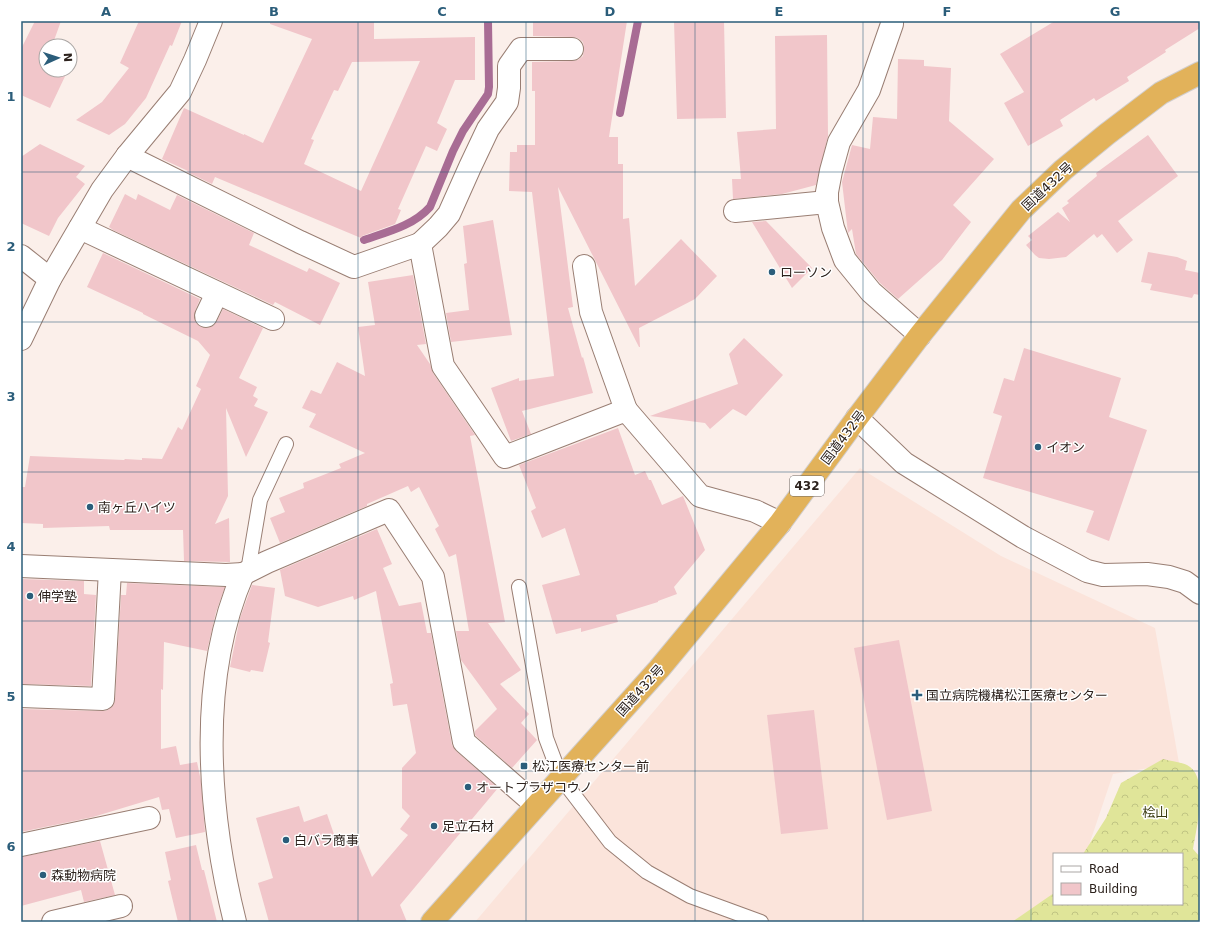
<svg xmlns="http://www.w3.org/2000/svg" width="1221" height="943" font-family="'DejaVu Sans','Noto Sans JP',sans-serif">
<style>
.built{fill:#fbe4db}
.forest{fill:url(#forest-crowns)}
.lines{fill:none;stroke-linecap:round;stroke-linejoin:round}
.stream{stroke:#a86c94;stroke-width:8}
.building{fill:#f1c6ca;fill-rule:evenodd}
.service-casing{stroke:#997e73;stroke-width:16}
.minor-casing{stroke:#997e73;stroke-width:24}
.trunk-casing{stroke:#d1cecd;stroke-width:24}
.service{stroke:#fff;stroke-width:14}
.minor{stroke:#fff;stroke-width:22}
.trunk{stroke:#e2b25a;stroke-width:22}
.grid{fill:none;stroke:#2b5d7a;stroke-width:1;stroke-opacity:0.55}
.poi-dot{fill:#2b5d7a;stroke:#fff;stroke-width:1.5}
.labels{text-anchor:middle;stroke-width:3;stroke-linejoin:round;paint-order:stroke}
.shield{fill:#fff;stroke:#6b6461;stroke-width:1}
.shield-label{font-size:12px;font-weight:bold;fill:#2c221d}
.street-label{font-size:13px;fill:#2c221d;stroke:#fff}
.poi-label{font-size:13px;fill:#2c221d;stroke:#fff;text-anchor:start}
.park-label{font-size:13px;fill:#3a3b10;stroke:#fff}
.neatline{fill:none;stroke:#2b5d7a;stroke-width:1.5}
.grid-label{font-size:13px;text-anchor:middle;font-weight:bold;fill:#2b5d7a}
</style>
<defs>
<pattern id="forest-crowns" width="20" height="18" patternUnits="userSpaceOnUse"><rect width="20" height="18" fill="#e0e599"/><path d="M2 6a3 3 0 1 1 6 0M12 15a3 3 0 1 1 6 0" fill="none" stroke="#c0c483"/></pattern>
</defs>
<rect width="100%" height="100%" fill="#fbefea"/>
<path class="built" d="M860 468 1001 556 1155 628 1179 763 1113 774 1086 854H1054V904L1075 922H475Z"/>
<path class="forest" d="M1163 759C1170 761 1180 762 1187 765 1210 776 1196 829 1193 849L1200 857V922H1012L1054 893V904H1182V854H1083L1106 818 1121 783Z"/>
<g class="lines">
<g class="stream">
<path d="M620 113 638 21"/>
<path d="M364 240C387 232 413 226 430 207L453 151 463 131 488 94 489 87 488 21"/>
</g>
</g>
<g class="building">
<path d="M35 21H61L52 46H46V70H68L50 108 21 95V49Z"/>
<path d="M139 21H182L172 46 170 45 146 98 125 124 109 135 76 120 102 102 129 68 120 63Z"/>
<path d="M270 21H374V39L475 37V80H455L437 123 447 129 437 151 426 146 398 209 401 210 395 224 362 236 361 238 215 177 212 184 187 172 188 171 162 159 184 108 244 135V134L263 143 312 39 270 24ZM420 61 361 191 304 164 314 140 311 139 334 90 338 91 352 62Z"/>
<path d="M533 21H627L609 137H618V164H623V219L629 218 635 286 681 239 717 276 695 299 639 328 640 347H639L558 187 573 307 568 308 582 358 583 357 593 393 522 411 531 434 511 441 491 388 519 378V381L554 376 532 192 509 191 510 152H517V145H535V91H532V62L572 61 578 60 583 56 584 49 583 42 578 38 572 37 533 36Z"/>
<path d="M674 21H724L726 118 677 119Z"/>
<path d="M1055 21H1200V28L1165 50 1166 52 1127 77 1129 81 1096 101 1094 98 1060 120 1063 126 1028 146 1004 103 1024 92 1000 54Z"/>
<path d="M827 35 828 136 816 185 782 194 733 199 732 179H741L737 132 776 129 775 36Z"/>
<path d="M898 59 924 60V66L951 68 949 121 994 159 953 205 971 222 942 260 898 299 880 283 856 254 852 229 848 233 842 182 852 145 870 149 873 117 897 119Z"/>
<path d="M1148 135 1178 176 1118 221 1133 240 1117 253 1102 234 1097 238 1094 234 1066 257 1049 259 1039 258 1035 255 1026 245 1032 240 1028 236 1058 212 1070 222 1062 208 1069 203 1067 201 1097 176 1096 173Z"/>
<path d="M40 144 85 166 76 177 85 184 58 218 49 236 21 223V157Z"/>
<path d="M125 194 136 200 138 194 170 210 177 195 254 233 249 245 307 272 309 268 340 283 320 325 275 302 273 305 113 230 109 227Z"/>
<path d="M493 220 512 335 451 342 446 313 469 310 464 264 467 263 463 226Z"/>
<path d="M766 221 812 268 792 288 752 222Z"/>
<path d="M1148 252 1177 257 1187 261 1185 270 1200 273V295L1194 294 1192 298 1150 290 1152 284 1141 282Z"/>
<path d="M103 253 200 299 195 311 194 317 196 323 201 327 207 328 213 326 217 321 223 309 263 328 239 378 257 387 253 396 258 399 254 406 268 412 246 457 226 408 228 496 215 524 229 518 230 562 184 561 183 530H110L109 526 43 528V524L21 523V487H25L30 456 124 460 125 459 142 460V458L162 459 178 427 182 430 201 389 196 386 210 355 198 341 143 314V313L87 287Z"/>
<path d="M413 275 426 344 417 345 430 364 433 373 475 435 470 436 505 622 488 623 521 670 500 684 529 714 521 723 537 740 512 768 475 735V731L497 709 461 660 456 631H469L456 554 449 557 435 529 439 526 419 487 411 492 408 486 367 504V506L280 543 270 518 285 512 279 498 304 488 303 483 341 468 339 464 365 453 309 427 316 414 302 408 311 390 321 394 337 362 365 376 358 327 375 325 368 282Z"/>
<path d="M744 338 783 375 746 416 733 409 710 429 705 423 650 416 738 384 729 354Z"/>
<path d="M1024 348 1121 378 1109 417 1147 430 1109 541 1086 532 1094 511 983 478 1002 416 993 413 1004 378 1014 381Z"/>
<path d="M618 428 635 475 645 471 649 480H651L662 505 683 496 705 550 674 587 677 594 658 601V602L616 615 618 622 581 632V628L556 634 542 585 580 575 565 528 542 538 531 511 536 508 519 465Z"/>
<path d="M377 529 392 564 383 568 399 606 421 602 427 633H431L452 745 456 751 498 788 400 905 407 922H269L258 883 273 878 256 818 299 806 304 822 327 814 338 846 356 839 372 877 408 835 400 829 410 816 402 808V768L416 753 407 704 393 706 390 684 393 683 376 591 354 600 353 596 318 607 285 596 280 570Z"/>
<path d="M21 579 84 581V594L96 595 91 686 21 684Z"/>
<path d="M127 583 225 587 216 612 207 651 164 642 163 690 161 689V749L176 746 180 765 197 762 201 781 205 832 176 838 169 809 162 810 159 797 93 817 21 832V709L103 711 108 710 113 706 115 700 121 595H126Z"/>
<path d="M252 585 275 588 268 642 270 643 263 672 251 670 250 672 230 667 240 618Z"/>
<path d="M899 640 932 811 887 820 854 648Z"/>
<path d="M814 710 828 829 781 834 767 715Z"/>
<path d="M100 841 115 895 84 902 81 890 21 906V857Z"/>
<path d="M196 845 202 870H204L217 922H178L168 881 171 880 165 852Z"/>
</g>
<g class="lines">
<g class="service-casing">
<g id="service">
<path d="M243 574 249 565 260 500 286 444"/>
<path d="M519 587 546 738 561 778 610 842 647 872 690 896 761 922"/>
</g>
</g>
<g class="minor-casing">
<g id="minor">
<path d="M892 21V24L869 90 839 142 831 171 827 192V202L833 228 845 260 871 292 920 335"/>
<path d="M127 156 300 242 354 267 420 244 443 366 505 457 626 410 700 496 755 511 780 523"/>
<path d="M735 211 827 202"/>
<path d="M80 228 273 319"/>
<path d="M420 244 438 227 449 214 470 167 488 129 507 102 509 88V66L521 49H572"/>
<path d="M21 256 50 279"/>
<path d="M584 266 591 312 626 410"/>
<path d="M206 316 217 293"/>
<path d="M21 339 50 279 102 190 127 156 180 92 195 60 211 21"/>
<path d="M857 418 904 463 1023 537 1087 571 1103 575 1147 574 1169 577 1185 582 1200 593"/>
<path d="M21 566 226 575 243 574C197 679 208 813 235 922"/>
<path d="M243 574 267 562 389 510 433 577 464 742 536 805"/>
<path d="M21 696 103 699 110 570"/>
<path d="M21 845 149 818"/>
<path d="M53 922 121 906"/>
</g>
</g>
<g class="trunk-casing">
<path id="trunk" d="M432 922 659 669 780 523 857 418 920 335 1021 210 1063 170 1107 134 1161 93 1200 73"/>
</g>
<use href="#service" class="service"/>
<use href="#minor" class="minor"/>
<use href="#trunk" class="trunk"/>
</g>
<path class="grid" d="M190 21V922M358 21V922M526 21V922M695 21V922M863 21V922M1031 21V922M21 172H1200M21 322H1200M21 472H1200M21 621H1200M21 771H1200"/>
<g class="poi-dot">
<circle cx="772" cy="272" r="4"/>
<circle cx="1038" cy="447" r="4"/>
<circle cx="90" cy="507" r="4"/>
<circle cx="30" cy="596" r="4"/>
<path d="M915 689h4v4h4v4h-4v4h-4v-4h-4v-4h4z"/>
<rect x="520" y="762" width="8" height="8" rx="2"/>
<circle cx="468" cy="787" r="4"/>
<circle cx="434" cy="826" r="4"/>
<circle cx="286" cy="840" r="4"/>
<circle cx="43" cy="875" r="4"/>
</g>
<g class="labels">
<rect class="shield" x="790" y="476" width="34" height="20" rx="3"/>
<g class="shield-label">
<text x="807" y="490">432</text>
</g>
<g class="street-label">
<text transform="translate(1047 186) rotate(-43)" y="5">国道432号</text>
<text transform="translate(843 437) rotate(-53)" y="5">国道432号</text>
<text transform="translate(640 690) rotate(-48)" y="5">国道432号</text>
</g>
<g class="poi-label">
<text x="780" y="277">ローソン</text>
<text x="1046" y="452">イオン</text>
<text x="98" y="512">南ヶ丘ハイツ</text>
<text x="38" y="601">伸学塾</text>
<text x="926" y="700">国立病院機構松江医療センター</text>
<text x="532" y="771">松江医療センター前</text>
<text x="476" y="792">オートプラザコウノ</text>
<text x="442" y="831">足立石材</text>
<text x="294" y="845">白バラ商事</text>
<text x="51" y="880">森動物病院</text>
</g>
<g class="park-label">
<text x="1155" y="817">桧山</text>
</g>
</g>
<rect width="1221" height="943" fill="none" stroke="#ffffff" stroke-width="44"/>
<rect x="1053" y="853" width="130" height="52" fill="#ffffff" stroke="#aba7a5"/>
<rect x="1061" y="866" width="20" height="6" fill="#ffffff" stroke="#aba7a5"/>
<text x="1089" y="873" font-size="12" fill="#2c221d">Road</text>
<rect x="1061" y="883" width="20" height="12" fill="#f1c6ca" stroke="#aba7a5"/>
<text x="1089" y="893" font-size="12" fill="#2c221d">Building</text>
<g transform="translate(58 58) rotate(87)"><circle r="19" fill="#ffffff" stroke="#aba7a5"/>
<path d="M0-3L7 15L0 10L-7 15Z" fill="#2b5d7a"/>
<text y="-6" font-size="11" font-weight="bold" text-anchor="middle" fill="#2c221d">N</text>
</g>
<rect x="22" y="22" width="1177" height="899" class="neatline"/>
<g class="grid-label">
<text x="106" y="16">A</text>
<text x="274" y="16">B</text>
<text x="442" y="16">C</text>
<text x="610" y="16">D</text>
<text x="779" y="16">E</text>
<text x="947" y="16">F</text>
<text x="1115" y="16">G</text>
<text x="11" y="101">1</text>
<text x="11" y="251">2</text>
<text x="11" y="401">3</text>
<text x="11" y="551">4</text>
<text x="11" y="701">5</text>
<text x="11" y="851">6</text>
</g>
</svg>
